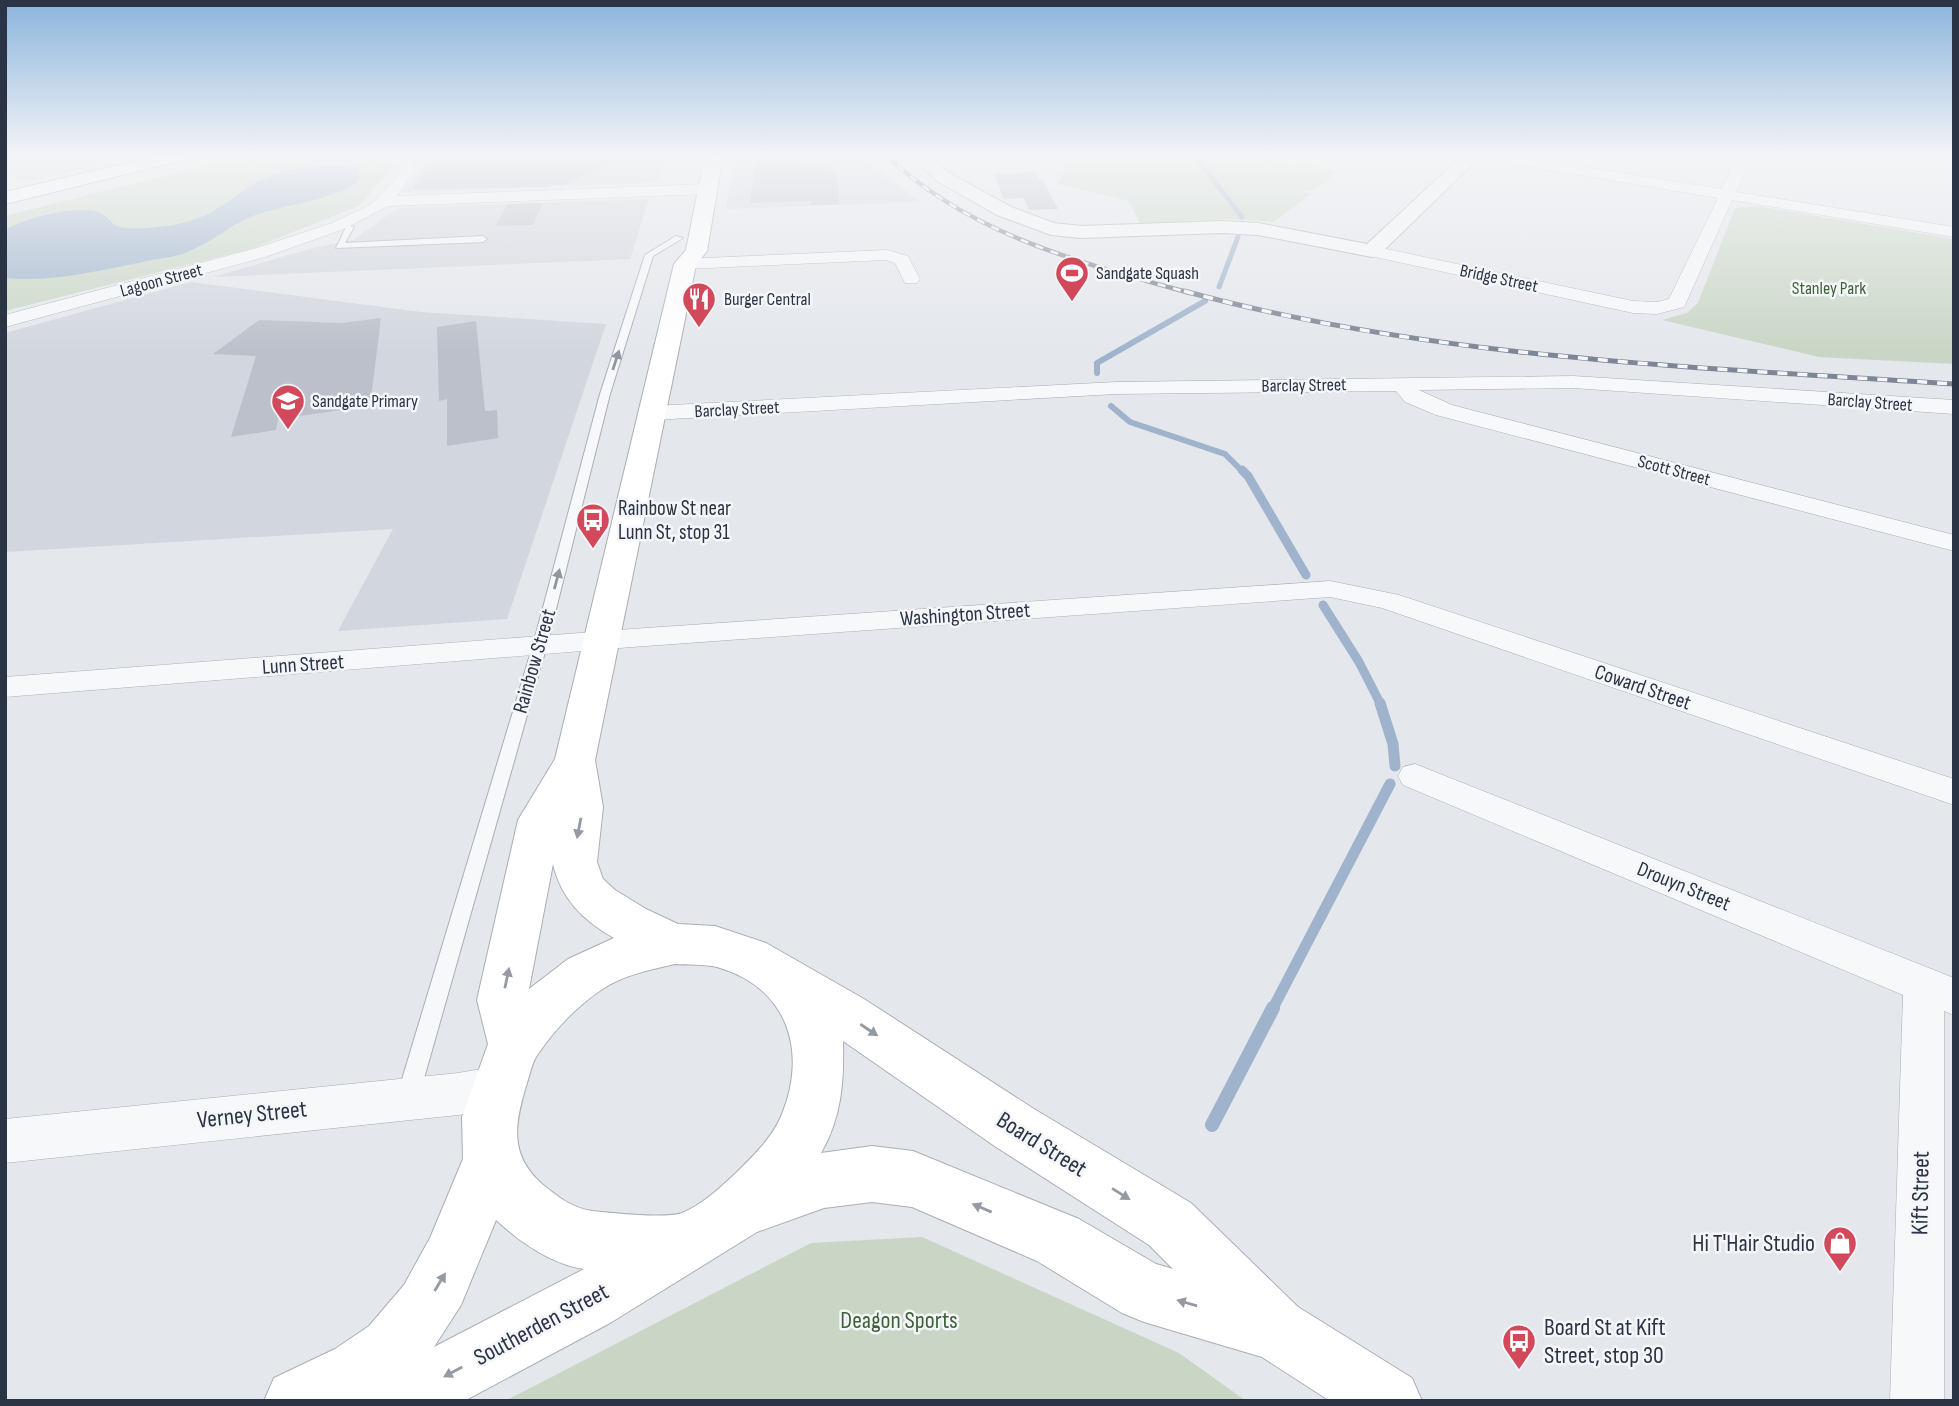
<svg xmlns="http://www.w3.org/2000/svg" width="1959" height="1406" font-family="'Sofia Sans Condensed',sans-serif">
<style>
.built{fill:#d2d6de}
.green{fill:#c9d6c5}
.water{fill:#9fb4cc}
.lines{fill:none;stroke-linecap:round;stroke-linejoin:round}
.stream-far4{stroke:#9fb4cc;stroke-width:5}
.stream-far3{stroke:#9fb4cc;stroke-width:6}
.stream-far2{stroke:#9fb4cc;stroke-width:9}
.stream-far1{stroke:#9fb4cc;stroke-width:11}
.stream{stroke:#9fb4cc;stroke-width:14}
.building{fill:#bbc0ca}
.service-casing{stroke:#a9aeb7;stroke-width:2}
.minor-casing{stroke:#a9aeb7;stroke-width:1}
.tertiary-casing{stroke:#a9aeb7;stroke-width:2}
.secondary-casing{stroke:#a9aeb7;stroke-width:2}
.service{fill:#f7f8fa;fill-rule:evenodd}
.minor{fill:#f7f8fa;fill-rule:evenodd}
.tertiary{fill:#f7f8fa;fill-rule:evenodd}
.secondary{fill:#fff;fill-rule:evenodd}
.rail-far1-casing{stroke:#7d8696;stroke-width:4.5}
.rail-casing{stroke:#7d8696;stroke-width:5}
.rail-far1{stroke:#f4f6f9;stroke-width:2.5;stroke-dasharray:8;stroke-linecap:butt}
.rail{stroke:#f4f6f9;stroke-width:3.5;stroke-dasharray:10;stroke-linecap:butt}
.oneway{fill:#9196a0}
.oneway2{fill:#959aa2}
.labels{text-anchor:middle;stroke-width:5;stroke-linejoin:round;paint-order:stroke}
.far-poi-label{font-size:18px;fill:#2b3445;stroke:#f4f6f9;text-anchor:start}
.far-street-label{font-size:18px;fill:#2b3445;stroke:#f4f6f9}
.far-park-label{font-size:18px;fill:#3f6138;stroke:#f4f6f9}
.poi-label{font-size:21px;fill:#2b3445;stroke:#f4f6f9;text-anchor:start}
.street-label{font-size:21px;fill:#2b3445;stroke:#f4f6f9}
.near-street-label{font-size:24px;fill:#2b3445;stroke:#f4f6f9}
.near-poi-label{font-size:24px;fill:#2b3445;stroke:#f4f6f9;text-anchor:end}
.near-park-label{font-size:24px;fill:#3f6138;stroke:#f4f6f9}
</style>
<rect width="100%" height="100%" fill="#e4e7ec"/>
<g class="built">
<path d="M5 155H138L23 182 5 172Z"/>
<path d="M414 155H667L659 179 646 183 401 192 427 158Z"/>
<path d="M736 155H865L876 168 921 202 726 209Z"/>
<path d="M649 199 630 259 213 277 313 248 353 240 398 208Z"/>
<path d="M191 282 421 312 606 324 507 619 338 631 393 529 5 552V333Z"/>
</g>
<g class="green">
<path d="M246 155H328L389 161 394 165 359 206 250 249 5 311V216Z"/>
<path d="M1073 155H1260L1290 167 1306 163 1337 172 1318 188 1299 192 1312 193 1274 222 1228 219 1140 224 1129 201 1057 184Z"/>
<path d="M1757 206 1954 239V364L1819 357 1662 320 1687 313 1698 303 1735 208Z"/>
<path d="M922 1237 1179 1353 1246 1401H505L811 1243Z"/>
</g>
<path class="water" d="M325 165 347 166 359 169 358 182C326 202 291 203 256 215 230 224 212 243 185 253 171 258 154 259 138 263 94 272 51 282 5 278V230C24 218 76 205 98 212 104 214 110 221 115 225 123 229 138 229 147 228 164 227 183 224 199 218 222 209 241 190 263 179 283 170 304 167 325 165Z"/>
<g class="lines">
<g class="stream-far4">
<path d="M1194 155 1242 217"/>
<path d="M1219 287 1238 237"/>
</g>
<g class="stream-far3">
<path d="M1097 373V363L1205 301"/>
<path d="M1111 406 1130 422 1225 454 1243 472"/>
</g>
<g class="stream-far2">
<path d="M1242 470 1248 476 1306 575"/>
<path d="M1323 605 1359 662 1381 705"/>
</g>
<g class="stream-far1">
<path d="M1380 703 1393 744 1395 766"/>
<path d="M1272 1010 1390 784"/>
</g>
<path class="stream" d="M1212 1125 1273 1008"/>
</g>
<g class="building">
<path d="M437 155H629L563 185H550L549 187 412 189Z"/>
<path d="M756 162 799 163 797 166 826 167 825 170 837 171 839 204 811 205V201L750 203Z"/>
<path d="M1035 172 1039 180H1043L1058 209 1029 210 1024 198 1004 199 994 174Z"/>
<path d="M543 203 533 225 496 226 507 204Z"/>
<path d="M381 318 370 406 278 419 276 430 231 437 256 356 213 354 259 320 342 323Z"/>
<path d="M476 321 485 411 497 410 498 438 447 446V399L439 401 437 327Z"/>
</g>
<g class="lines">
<g class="service-casing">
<g id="service">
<path d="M347 225 354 227 345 243 483 236 487 239 483 242 336 248Z"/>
<path d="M676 236 683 238 653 256 610 394 547 645 419 1096 416 1103 408 1106 400 1103 397 1096 533 645 600 394 645 255Z"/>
</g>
</g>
<g class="minor-casing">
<g id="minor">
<path d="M360 155 411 157 416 167 397 196 708 184 716 189 708 194 388 206 344 229 265 257 5 327V315L253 249 332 223 368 206 378 198 395 180 402 167 400 164 367 159Z"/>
<path d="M1478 155H1509L1722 189 1738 155H1752L1736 192 1954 227V237L1732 200 1686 303 1684 307 1657 314 1633 313 1366 255 1363 251 1372 246 1633 301 1657 302 1669 299 1718 198 1485 159Z"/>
<path d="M887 250 908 256 920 279 917 283H905L895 263 886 260 685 269 676 264 685 259Z"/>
<path d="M1573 376 1954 400V414L1573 388 1419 390 1452 405 1954 535V551L1436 415 1405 402 1396 391 1116 394 653 420 645 418 642 413 645 408 653 406 1116 382Z"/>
<path d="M1330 581 1399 595 1954 779V805L1382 608 1330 597 632 647 5 697V677L632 629Z"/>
<path d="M1415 764 1954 978V1015L1944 1011V1401H1890L1903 995 1403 785 1398 776 1403 767Z"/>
<path d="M499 1066 514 1072 521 1087 514 1102 499 1108 458 1115 5 1163V1119L458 1073Z"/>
</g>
</g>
<g class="tertiary-casing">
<path id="tertiary" d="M909 155H927L949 173 1011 207 1054 223 1081 226 1222 221 1258 223 1367 244 1463 155H1482L1379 255 1372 257 1258 235 1222 233 1081 238 1051 235 997 215 937 181Z"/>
</g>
<g class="secondary-casing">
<g id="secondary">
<path d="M161 155H190L187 159 5 204V192Z"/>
<path d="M705 155H723L707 251 696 265 595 760 603 807 597 862 603 879 615 890 646 909 678 924 715 926 766 943 864 999 1034 1109 1191 1203 1298 1307 1412 1378 1422 1401H1330L1262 1357 1144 1322 1122 1313 1037 1261 912 1207 872 1202 824 1208 757 1232 610 1323 464 1401H264L274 1378 335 1349 369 1326 404 1285 430 1238 463 1159 462 1117 488 1044 477 1000 518 820 555 759 674 264 686 250ZM553 864C561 899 584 921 614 938L568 959 529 989ZM675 964C688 965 704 964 717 967 787 987 808 1050 782 1114 773 1137 754 1155 737 1172 721 1187 702 1205 682 1213 664 1219 613 1213 592 1211 572 1208 558 1197 542 1184 508 1154 515 1122 527 1083 530 1074 532 1062 538 1054 555 1029 576 1007 601 990 623 975 649 970 675 964ZM843 1041 996 1147 1149 1245 1173 1269 1156 1264 1079 1219 913 1151 872 1146 821 1153C842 1117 844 1081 843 1041ZM496 1220C520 1242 551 1264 584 1269L434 1347 461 1305Z"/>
</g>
</g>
<use href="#service" class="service"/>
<use href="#minor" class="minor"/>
<use href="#tertiary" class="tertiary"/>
<use href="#secondary" class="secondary"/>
<g class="rail-far1-casing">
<path id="rail-far1" d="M886 155C969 235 1082 263 1190 293"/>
</g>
<g class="rail-casing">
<path id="rail" d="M1184 291C1433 359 1697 367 1954 384"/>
</g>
<use href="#rail-far1" class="rail-far1"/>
<use href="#rail" class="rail"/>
</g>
<defs><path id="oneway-solid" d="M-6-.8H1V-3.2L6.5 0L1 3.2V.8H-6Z" transform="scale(1.75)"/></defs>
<g class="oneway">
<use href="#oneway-solid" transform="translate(616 360) rotate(-72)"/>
<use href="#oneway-solid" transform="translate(557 579) rotate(-75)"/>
</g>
<g class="oneway2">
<use href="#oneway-solid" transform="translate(579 828) rotate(101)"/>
<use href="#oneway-solid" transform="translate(507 978) rotate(-78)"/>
<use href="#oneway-solid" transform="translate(869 1030) rotate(34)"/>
<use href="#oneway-solid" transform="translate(1121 1194) rotate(32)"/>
<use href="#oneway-solid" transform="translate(982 1208) rotate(-157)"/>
<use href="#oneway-solid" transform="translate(440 1282) rotate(-59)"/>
<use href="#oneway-solid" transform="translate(1187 1303) rotate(-164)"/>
<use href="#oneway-solid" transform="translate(453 1372) rotate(152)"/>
</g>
<linearGradient id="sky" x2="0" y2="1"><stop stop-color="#8bb4dd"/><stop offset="0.44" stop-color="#f3f4f6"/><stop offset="1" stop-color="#f3f4f6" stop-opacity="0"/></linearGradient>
<rect width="1959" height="352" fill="url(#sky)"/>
<defs>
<g id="stadium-pin" transform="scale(1.75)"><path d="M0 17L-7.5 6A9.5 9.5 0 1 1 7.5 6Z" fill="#d1495b" stroke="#f4f6f9"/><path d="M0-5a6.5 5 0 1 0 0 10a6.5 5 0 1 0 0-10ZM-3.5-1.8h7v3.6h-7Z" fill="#fff"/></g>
<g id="restaurant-pin" transform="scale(1.75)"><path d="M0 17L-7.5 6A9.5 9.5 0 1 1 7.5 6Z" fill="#d1495b" stroke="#f4f6f9"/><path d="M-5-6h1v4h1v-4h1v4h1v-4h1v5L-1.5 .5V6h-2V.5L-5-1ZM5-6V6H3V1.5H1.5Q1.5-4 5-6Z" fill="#fff"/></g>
<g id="school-pin" transform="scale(1.75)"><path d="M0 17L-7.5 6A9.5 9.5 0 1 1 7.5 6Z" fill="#d1495b" stroke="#f4f6f9"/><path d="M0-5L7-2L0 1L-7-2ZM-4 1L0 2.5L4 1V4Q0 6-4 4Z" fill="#fff"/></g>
<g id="bus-pin" transform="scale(1.75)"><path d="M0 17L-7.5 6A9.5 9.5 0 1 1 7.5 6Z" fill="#d1495b" stroke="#f4f6f9"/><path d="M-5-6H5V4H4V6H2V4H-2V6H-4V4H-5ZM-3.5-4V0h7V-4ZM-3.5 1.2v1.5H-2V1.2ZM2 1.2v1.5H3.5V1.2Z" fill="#fff"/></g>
<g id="shop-pin" transform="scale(1.75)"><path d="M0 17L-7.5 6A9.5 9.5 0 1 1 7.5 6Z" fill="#d1495b" stroke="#f4f6f9"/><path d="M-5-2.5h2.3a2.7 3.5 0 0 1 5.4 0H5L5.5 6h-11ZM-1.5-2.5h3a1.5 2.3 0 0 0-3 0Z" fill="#fff"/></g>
</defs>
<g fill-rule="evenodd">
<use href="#stadium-pin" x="1072" y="273"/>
<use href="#restaurant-pin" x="699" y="299"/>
<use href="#school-pin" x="288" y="401"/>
<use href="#bus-pin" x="593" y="520"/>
<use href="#shop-pin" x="1840" y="1243"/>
<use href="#bus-pin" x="1519" y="1341"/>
</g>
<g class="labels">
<g class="far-poi-label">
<text x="1096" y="279">Sandgate Squash</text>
<text x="724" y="305">Burger Central</text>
<text x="312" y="407">Sandgate Primary</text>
</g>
<g class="far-street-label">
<text transform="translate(1499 278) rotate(12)" y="6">Bridge Street</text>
<text transform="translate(161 280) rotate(-15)" y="6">Lagoon Street</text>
<text transform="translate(1304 385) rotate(-1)" y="6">Barclay Street</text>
<text transform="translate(1870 402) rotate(4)" y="6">Barclay Street</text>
<text transform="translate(737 409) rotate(-3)" y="6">Barclay Street</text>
<text transform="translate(1674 470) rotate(15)" y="6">Scott Street</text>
</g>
<g class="far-park-label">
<text x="1829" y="294">Stanley Park</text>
</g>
<g class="poi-label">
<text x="618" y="515">Rainbow St near<tspan x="618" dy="24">Lunn St, stop 31</tspan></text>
</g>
<g class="street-label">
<text transform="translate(965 614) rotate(-4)" y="7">Washington Street</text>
<text transform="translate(534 661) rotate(-74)" y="7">Rainbow Street</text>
<text transform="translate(303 664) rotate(-4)" y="7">Lunn Street</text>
<text transform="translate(1643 687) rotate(19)" y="7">Coward Street</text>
<text transform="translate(1684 886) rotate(22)" y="7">Drouyn Street</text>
</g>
<g class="near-street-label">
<text transform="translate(252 1114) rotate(-6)" y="8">Verney Street</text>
<text transform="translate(1042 1144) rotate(32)" y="8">Board Street</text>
<text transform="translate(1920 1193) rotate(-89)" y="8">Kift Street</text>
<text transform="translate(541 1324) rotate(-28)" y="8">Southerden Street</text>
</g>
<g class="near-poi-label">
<text x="1815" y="1251">Hi T'Hair Studio</text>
<text x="1544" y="1335" text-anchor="start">Board St at Kift<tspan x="1544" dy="28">Street, stop 30</tspan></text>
</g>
<g class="near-park-label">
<text x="899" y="1328">Deagon Sports</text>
</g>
</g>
<rect width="1959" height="1406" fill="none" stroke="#2b3445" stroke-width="14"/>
</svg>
